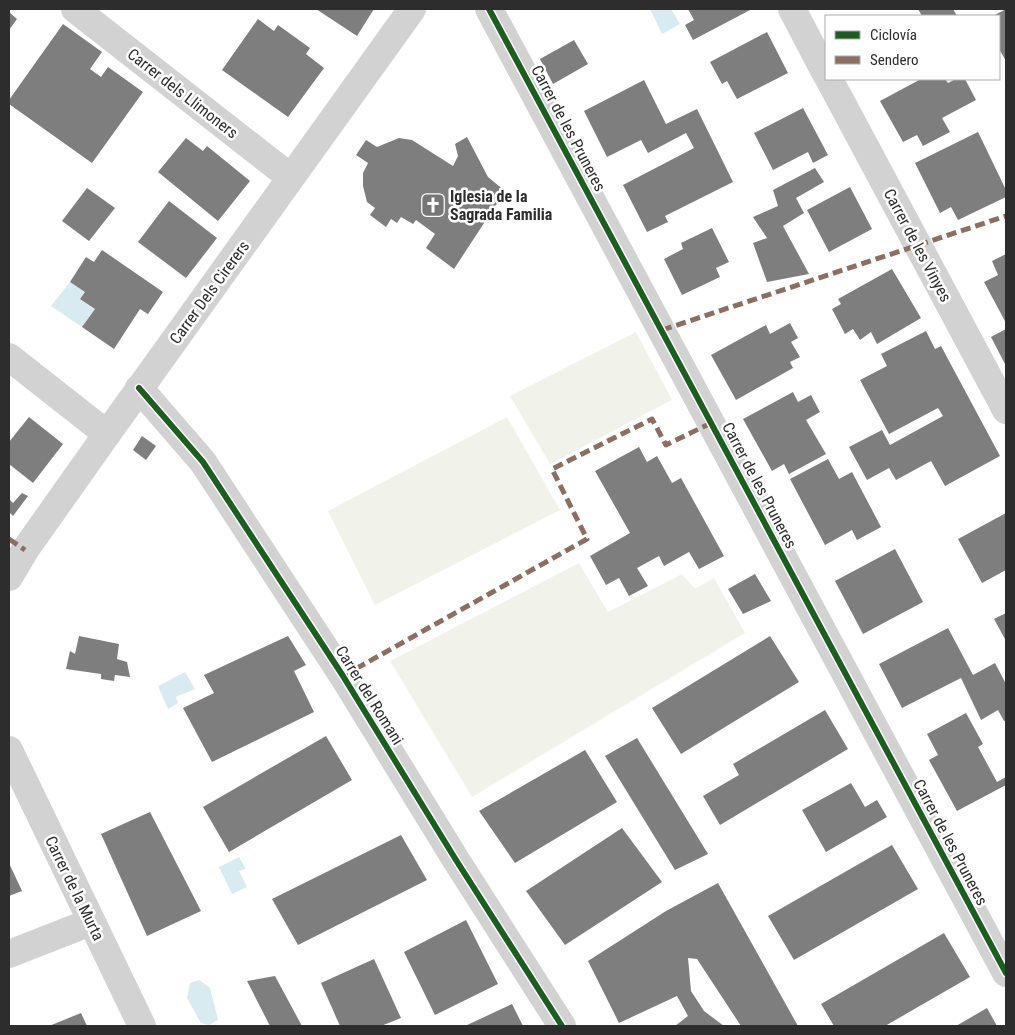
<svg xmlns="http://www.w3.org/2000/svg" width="1015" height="1035" font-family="'Roboto Condensed',sans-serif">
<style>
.green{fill:#f1f3eb}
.water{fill:#d8ebf0}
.building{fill:#7e7e7e}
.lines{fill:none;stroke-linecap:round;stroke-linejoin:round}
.minor{stroke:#d2d2d2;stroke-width:28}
.quiet{stroke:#8d6e63;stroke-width:5;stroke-dasharray:10 5;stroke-linecap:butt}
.cycleway-casing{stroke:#fff;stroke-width:9}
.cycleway{stroke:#1b5e20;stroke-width:6}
.labels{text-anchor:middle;stroke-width:5;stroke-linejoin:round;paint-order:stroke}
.street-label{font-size:16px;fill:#2d2d2d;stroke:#fff}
.poi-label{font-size:16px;font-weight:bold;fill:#2d2d2d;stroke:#fff;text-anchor:start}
</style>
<rect width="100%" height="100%" fill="#fff"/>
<g class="green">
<path d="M636 332 672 400 550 464 510 396Z"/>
<path d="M507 417 560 510 375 605 328 511Z"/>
<path d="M579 563 608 612 682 574 695 589 714 578 745 633 472 797 390 661Z"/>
</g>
<g class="water">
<path d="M650 9H671L680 24 662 34Z"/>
<path d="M70 282 85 292 80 299 95 309 82 327 51 306Z"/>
<path d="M185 672 195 689 176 697 178 703 168 709 158 686Z"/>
<path d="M239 857 246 869 239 871 247 887 232 894 219 867Z"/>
<path d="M199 980 210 988 218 1020 209 1025 201 1023 187 998 190 983Z"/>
</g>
<g class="building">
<path d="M316 9H374L357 36Z"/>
<path d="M688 9H752L693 40 685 25 694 20Z"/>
<path d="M918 9H953L957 16H922Z"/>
<path d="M1006 9V61L999 49V16H993Z"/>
<path d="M9 12 17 19 9 30Z"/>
<path d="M258 19 274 31 278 25 310 48 306 54 324 68 288 117 222 70Z"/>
<path d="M63 24 102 52 90 69 101 77 108 67 143 92 92 163 9 104V100Z"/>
<path d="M767 32 788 73 737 99 727 81 722 84 710 62Z"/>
<path d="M574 40 588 64 553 84 540 59Z"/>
<path d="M921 79H945L948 83 956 79H965L976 100 942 118 950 132 923 146 917 135 903 142 880 101Z"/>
<path d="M644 80 666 124 697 109 733 182 665 216 668 222 647 232 623 185 694 148 686 133 648 153 641 140 607 157 584 111Z"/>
<path d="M803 108 828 155 813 163 808 152 773 170 754 133Z"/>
<path d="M978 132 1006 190V197L958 220 951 207 940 213 915 163Z"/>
<path d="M467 137 488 177 505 191 454 269 426 248 435 234 416 220 413 224 401 217 397 223 391 219 386 227 370 215 375 208 367 202 363 186V173L368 163 356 155 366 140 377 147 399 138 412 140 453 166 458 156 455 144Z"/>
<path d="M186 138 203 151 207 146 250 181 218 221 158 172Z"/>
<path d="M815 168 824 182 796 198 804 213 783 226 809 274 767 282 753 243 767 238 753 217 778 206 773 190Z"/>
<path d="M850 187 872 229 829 252 807 210Z"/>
<path d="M87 188 115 208 89 241 62 221Z"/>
<path d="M169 201 217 238 186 278 138 242Z"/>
<path d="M712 228 729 262 716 268 720 277 682 295 664 259 683 249 681 243Z"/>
<path d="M102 250 163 292 148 314 140 309 114 349 82 327 95 309 80 299 85 292 70 282 86 257 94 262Z"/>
<path d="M1006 254V323L984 282 998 275 992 261Z"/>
<path d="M892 269 921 318 877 344 871 332 860 340 853 329 845 334 832 309 841 304 838 299Z"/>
<path d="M790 323 798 338 791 342 800 357 790 362 793 368 736 400 711 355 766 325 770 334Z"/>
<path d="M1006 329V366L991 337Z"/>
<path d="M926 331 935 349 941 346 1000 456 945 486 931 461 896 480 889 468 867 480 849 447 882 430 890 445 943 416 938 408 889 434 860 380 887 366 881 354Z"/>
<path d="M793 392 798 402 811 395 820 412 806 420 826 454 789 474 784 464 772 471 743 419Z"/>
<path d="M29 417 63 444 33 483 9 464V442Z"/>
<path d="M142 436 156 446 146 460 133 450Z"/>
<path d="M639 447 647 462 657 456 672 483 681 478 724 556 699 569 689 552 664 566 659 556 637 568 648 586 629 596 619 578 606 585 590 556 630 533 595 471Z"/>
<path d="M828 459 839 479 852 472 881 527 857 540 852 530 825 545 790 479Z"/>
<path d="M22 493 28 496 13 516 9 512V499L13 503Z"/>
<path d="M1006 513V570L982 583 958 539Z"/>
<path d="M895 549 923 602 863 634 835 581Z"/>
<path d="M755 574 771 601 743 614 728 589Z"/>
<path d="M1006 613V641L994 619Z"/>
<path d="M948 628 973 675 995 663 1006 684V720L1004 721 998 710 981 720 961 678 902 708 879 664Z"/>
<path d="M79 636 119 644 117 659 127 662 130 677 115 675 114 681 101 679V674L66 669 70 651 75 654Z"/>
<path d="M288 636 306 665 294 671 314 712 212 762 183 708 214 693 204 675Z"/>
<path d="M770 636 799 682 681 754 652 708Z"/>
<path d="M825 710 848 749 720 825 703 796 739 775 733 764Z"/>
<path d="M966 713 983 744 978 747 997 782 1006 777V785L957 811 929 760 938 755 927 734Z"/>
<path d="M326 736 352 780 229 852 203 807Z"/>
<path d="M637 738 708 854 675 870 605 756Z"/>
<path d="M585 750 617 802 515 863 479 811Z"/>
<path d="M851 783 865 807 877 800 887 817 826 852 802 810Z"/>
<path d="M150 812 201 911 147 936 101 834Z"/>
<path d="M622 828 662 882 565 945 526 891Z"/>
<path d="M401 835 427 880 298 945 272 899Z"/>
<path d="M892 845 918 889 794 960 768 916Z"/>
<path d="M9 863 22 891 9 896Z"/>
<path d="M718 883 798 1026H741L697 959 688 958 691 991 704 1011 724 1026H675L688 1016 677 996 619 1023 588 961 666 911Z"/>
<path d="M466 920 498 984 435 1015 404 952Z"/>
<path d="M944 933 970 977 885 1026H834L821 1004Z"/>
<path d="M374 959 401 1018 381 1026H340L321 983Z"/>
<path d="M275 976 302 1026H270L247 981Z"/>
<path d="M512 1004 523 1026H465Z"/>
<path d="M987 1008 997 1026H956Z"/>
<path d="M81 1013 87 1026H49Z"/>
</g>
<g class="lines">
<g class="minor">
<path d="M75 9 290 177"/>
<path d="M489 9 1006 973"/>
<path d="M792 9 826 74"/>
<path d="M829 79 1006 410"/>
<path d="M9 357 107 434"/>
<path d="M139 388 203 462 343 676 456 860 562 1026"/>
<path d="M9 577 25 550 107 434 412 9"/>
<path d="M9 750 142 1026"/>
<path d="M9 954 91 922"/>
</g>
<g class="quiet">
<path d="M662 330 1006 216"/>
<path d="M9 539 25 550"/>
<path d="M343 676 587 539 552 469 652 419 666 445 711 423"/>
</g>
<g class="cycleway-casing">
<g id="cycleway">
<path d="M489 9 1006 973"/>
<path d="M139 388 203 462 343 676 456 860 562 1026"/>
</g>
</g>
<use href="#cycleway" class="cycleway"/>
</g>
<defs>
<g id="church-square" transform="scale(1.25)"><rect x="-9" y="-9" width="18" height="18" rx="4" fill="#767676" stroke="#fff"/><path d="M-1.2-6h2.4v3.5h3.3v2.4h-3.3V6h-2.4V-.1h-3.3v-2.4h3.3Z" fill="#fff"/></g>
</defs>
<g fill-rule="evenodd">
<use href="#church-square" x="433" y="205"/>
</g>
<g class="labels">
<g class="street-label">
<text transform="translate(183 93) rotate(38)" y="6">Carrer dels Llimoners</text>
<text transform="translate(569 128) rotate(62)" y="6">Carrer de les Pruneres</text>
<text transform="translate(918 245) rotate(62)" y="6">Carrer de les Vinyes</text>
<text transform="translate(209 292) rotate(-54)" y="6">Carrer Dels Cirerers</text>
<text transform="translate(760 485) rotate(62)" y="6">Carrer de les Pruneres</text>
<text transform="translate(370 695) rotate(58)" y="6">Carrer del Romani</text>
<text transform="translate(951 842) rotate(62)" y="6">Carrer de les Pruneres</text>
<text transform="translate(75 888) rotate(64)" y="6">Carrer de la Murta</text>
</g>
<g class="poi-label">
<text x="450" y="202">Iglesia de la<tspan x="450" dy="18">Sagrada Familia</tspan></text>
</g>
</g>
<rect width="1015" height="1035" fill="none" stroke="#2d2d2d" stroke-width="20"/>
<rect x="825" y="15" width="175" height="65" fill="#ffffff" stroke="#ababab"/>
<rect x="835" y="31" width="25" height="8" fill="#1b5e20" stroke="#ababab"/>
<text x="870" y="40" font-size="15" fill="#2d2d2d">Ciclovía</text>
<rect x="835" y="56" width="25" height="8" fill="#8d6e63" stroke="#ababab"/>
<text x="870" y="65" font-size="15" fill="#2d2d2d">Sendero</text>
</svg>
